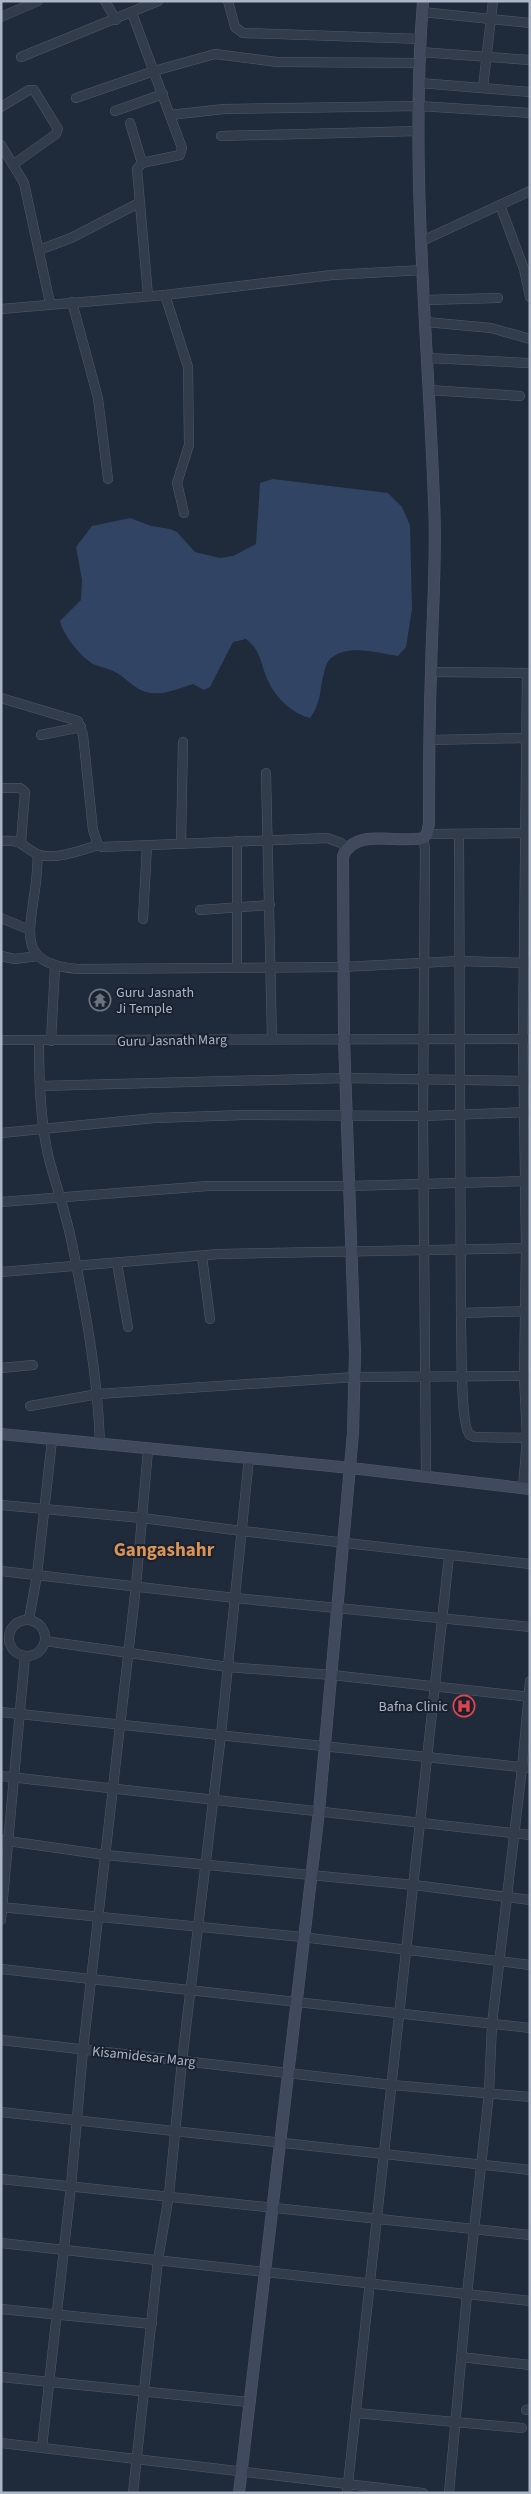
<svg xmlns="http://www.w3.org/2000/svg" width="531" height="2494" font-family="'Source Sans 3',sans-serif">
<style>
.water{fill:#314463}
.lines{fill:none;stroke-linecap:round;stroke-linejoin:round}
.street-casing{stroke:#505968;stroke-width:10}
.secondary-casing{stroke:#505968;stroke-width:12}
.street{stroke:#333c4a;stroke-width:9}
.secondary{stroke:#414a5d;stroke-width:11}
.labels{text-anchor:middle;stroke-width:4;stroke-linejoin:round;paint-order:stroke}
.poi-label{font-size:14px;fill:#adb6c7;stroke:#19212f;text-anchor:start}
.street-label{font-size:14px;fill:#adb6c7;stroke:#19212f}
.district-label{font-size:19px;font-weight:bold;fill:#da9455;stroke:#19212f}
</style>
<rect width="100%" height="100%" fill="#1f2a3a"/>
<path class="water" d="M273 479 388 493 402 507 410 525 412 609 406 647 398 656C379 653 347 643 330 659 325 664 324 675 322 681 320 695 319 706 310 718 290 713 273 695 266 676 260 660 260 650 246 639L233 642 210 687 204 690 193 684C180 688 165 695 151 693 135 691 127 678 115 672 108 668 99 667 93 664 80 656 63 635 60 621L81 600 82 580 76 547 92 526 130 518 151 526 170 529 177 532 195 552 220 558 233 556 256 544 260 483Z"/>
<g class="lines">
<g class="street-casing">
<g id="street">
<path d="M105 1 116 20"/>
<path d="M228 1 235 27 243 33 421 39"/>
<path d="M422 12 530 23"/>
<path d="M132 13 182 148 180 155 142 163 137 169 148 296"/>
<path d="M1 17 38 1"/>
<path d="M420 52 530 60"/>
<path d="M21 57 158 1"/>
<path d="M420 83 530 92"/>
<path d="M483 87 493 1"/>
<path d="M76 98 154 71 215 54 277 62 420 63"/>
<path d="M1 107 29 90H34L58 129 56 134 14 164"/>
<path d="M115 111 163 94"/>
<path d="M170 115 224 109 419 106 530 113"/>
<path d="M130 123 142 163"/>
<path d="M221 136 419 131"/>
<path d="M1 145 24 183 50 303"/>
<path d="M500 205 524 269 530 297"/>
<path d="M420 242 530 191"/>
<path d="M39 250 71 238 139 203"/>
<path d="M165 295 188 367 189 445 177 483 184 513"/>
<path d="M425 300 498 298"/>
<path d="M72 302 98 398 108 479"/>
<path d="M1 309 165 295 332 275 423 270"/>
<path d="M426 322 491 328 530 339"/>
<path d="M428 358 528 363"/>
<path d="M429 390 520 396"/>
<path d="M431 672 530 673"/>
<path d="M1 698 78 721 83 735 93 830 98 845 102 847 327 838 341 843 346 848"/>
<path d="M41 735 81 727"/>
<path d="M430 740 526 738"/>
<path d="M266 773 272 1039"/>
<path d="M1 788H20L25 792 21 842"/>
<path d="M427 834 529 833"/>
<path d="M459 834C459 998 459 1162 461 1327 462 1344 460 1426 470 1435L475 1437 530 1438"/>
<path d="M423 838 425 849 423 1116 426 1477"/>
<path d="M1 841C22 839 21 846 37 854 52 861 83 850 98 845"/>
<path d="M181 843 183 742"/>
<path d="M38 855C37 866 37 878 35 889 29 936 18 964 78 969L342 967 459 961 530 963"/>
<path d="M200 910 270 905"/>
<path d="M1 918 30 930"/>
<path d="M143 919 147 846"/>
<path d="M1 956 15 959 38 956"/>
<path d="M237 968V841"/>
<path d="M1 1040 530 1039"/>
<path d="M39 1041C39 1079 40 1118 48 1155 55 1183 65 1210 71 1239 85 1307 98 1375 100 1445"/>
<path d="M51 1041 55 967"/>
<path d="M40 1086 345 1078 530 1081"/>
<path d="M1 1133 155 1118 244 1115 423 1116 530 1112"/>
<path d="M1 1202 208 1186H349L530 1181"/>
<path d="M202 1256 210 1319"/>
<path d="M117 1263 128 1327"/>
<path d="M1 1272 219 1254 530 1248"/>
<path d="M461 1313 530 1311"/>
<path d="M1 1368 33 1365"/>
<path d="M30 1406 98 1394 355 1377 528 1376"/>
<path d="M523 1488 527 1438 524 1377 526 1248 523 1039 527 673"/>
<path d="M1 1505 142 1518 242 1531 530 1564"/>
<path d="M1 1571 235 1598 530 1627"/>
<path d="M29 1619 37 1575 52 1440"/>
<circle cx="27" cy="1638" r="18"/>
<path d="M45 1641 228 1667 332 1675 530 1697"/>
<path d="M1 1712 530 1768"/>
<path d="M1 1776 530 1835"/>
<path d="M1 1840 106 1855 414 1885 530 1900"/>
<path d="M1 1907 302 1937 530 1965"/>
<path d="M1 1920 25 1656"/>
<path d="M1 1969 530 2028"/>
<path d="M1 2040 392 2085 530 2097"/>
<path d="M1 2112 530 2170"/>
<path d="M1 2179 530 2235"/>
<path d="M1 2243 530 2301"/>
<path d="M1 2309 152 2324"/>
<path d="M461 2357 530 2365"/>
<path d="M1 2377 248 2402"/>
<path d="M526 2410 530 2409"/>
<path d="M356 2413 522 2428"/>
<path d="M1 2443 423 2493"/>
<path d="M42 2447 71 2186 83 2050 136 1586 148 1450"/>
<path d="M133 2493 158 2260 169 2195 182 2061 221 1735 249 1458"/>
<path d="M347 2493 449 1556"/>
<path d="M449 2493 467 2294 489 2093 492 2024 522 1768 530 1681"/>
</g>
</g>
<g class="secondary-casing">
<g id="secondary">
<path d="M1 1434 351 1468 530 1489"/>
<path d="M239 2493 319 1811 353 1433 355 1353 344 1039 343 856C355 827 398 844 423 838L427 834 429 823C429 774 429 724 431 674 432 616 437 559 434 501 428 335 410 168 423 1"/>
</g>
</g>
<use href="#street" class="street"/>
<use href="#secondary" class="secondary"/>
</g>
<defs>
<g id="temple-ring" transform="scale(1.125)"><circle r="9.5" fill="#19212f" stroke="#6b7280" stroke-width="1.5"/><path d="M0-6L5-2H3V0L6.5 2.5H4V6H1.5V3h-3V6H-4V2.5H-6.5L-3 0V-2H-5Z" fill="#6b7280"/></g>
<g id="hospital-ring" transform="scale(1.125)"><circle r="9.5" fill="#19212f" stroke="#e0444e" stroke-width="1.5"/><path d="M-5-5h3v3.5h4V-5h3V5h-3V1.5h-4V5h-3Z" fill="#e0444e"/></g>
</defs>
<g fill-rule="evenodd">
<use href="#temple-ring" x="100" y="1000"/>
<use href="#hospital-ring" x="464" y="1706"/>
</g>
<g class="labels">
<g class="poi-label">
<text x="116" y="997">Guru Jasnath<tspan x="116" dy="16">Ji Temple</tspan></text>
<text x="448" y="1711" text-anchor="end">Bafna Clinic</text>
</g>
<g class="street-label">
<text transform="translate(172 1040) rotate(-1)" y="5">Guru Jasnath Marg</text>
<text transform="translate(144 2056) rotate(6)" y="5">Kisamidesar Marg</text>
</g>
<g class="district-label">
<text x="164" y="1556">Gangashahr</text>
</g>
</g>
<rect width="531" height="2494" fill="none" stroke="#adb6c7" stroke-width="5"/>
</svg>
